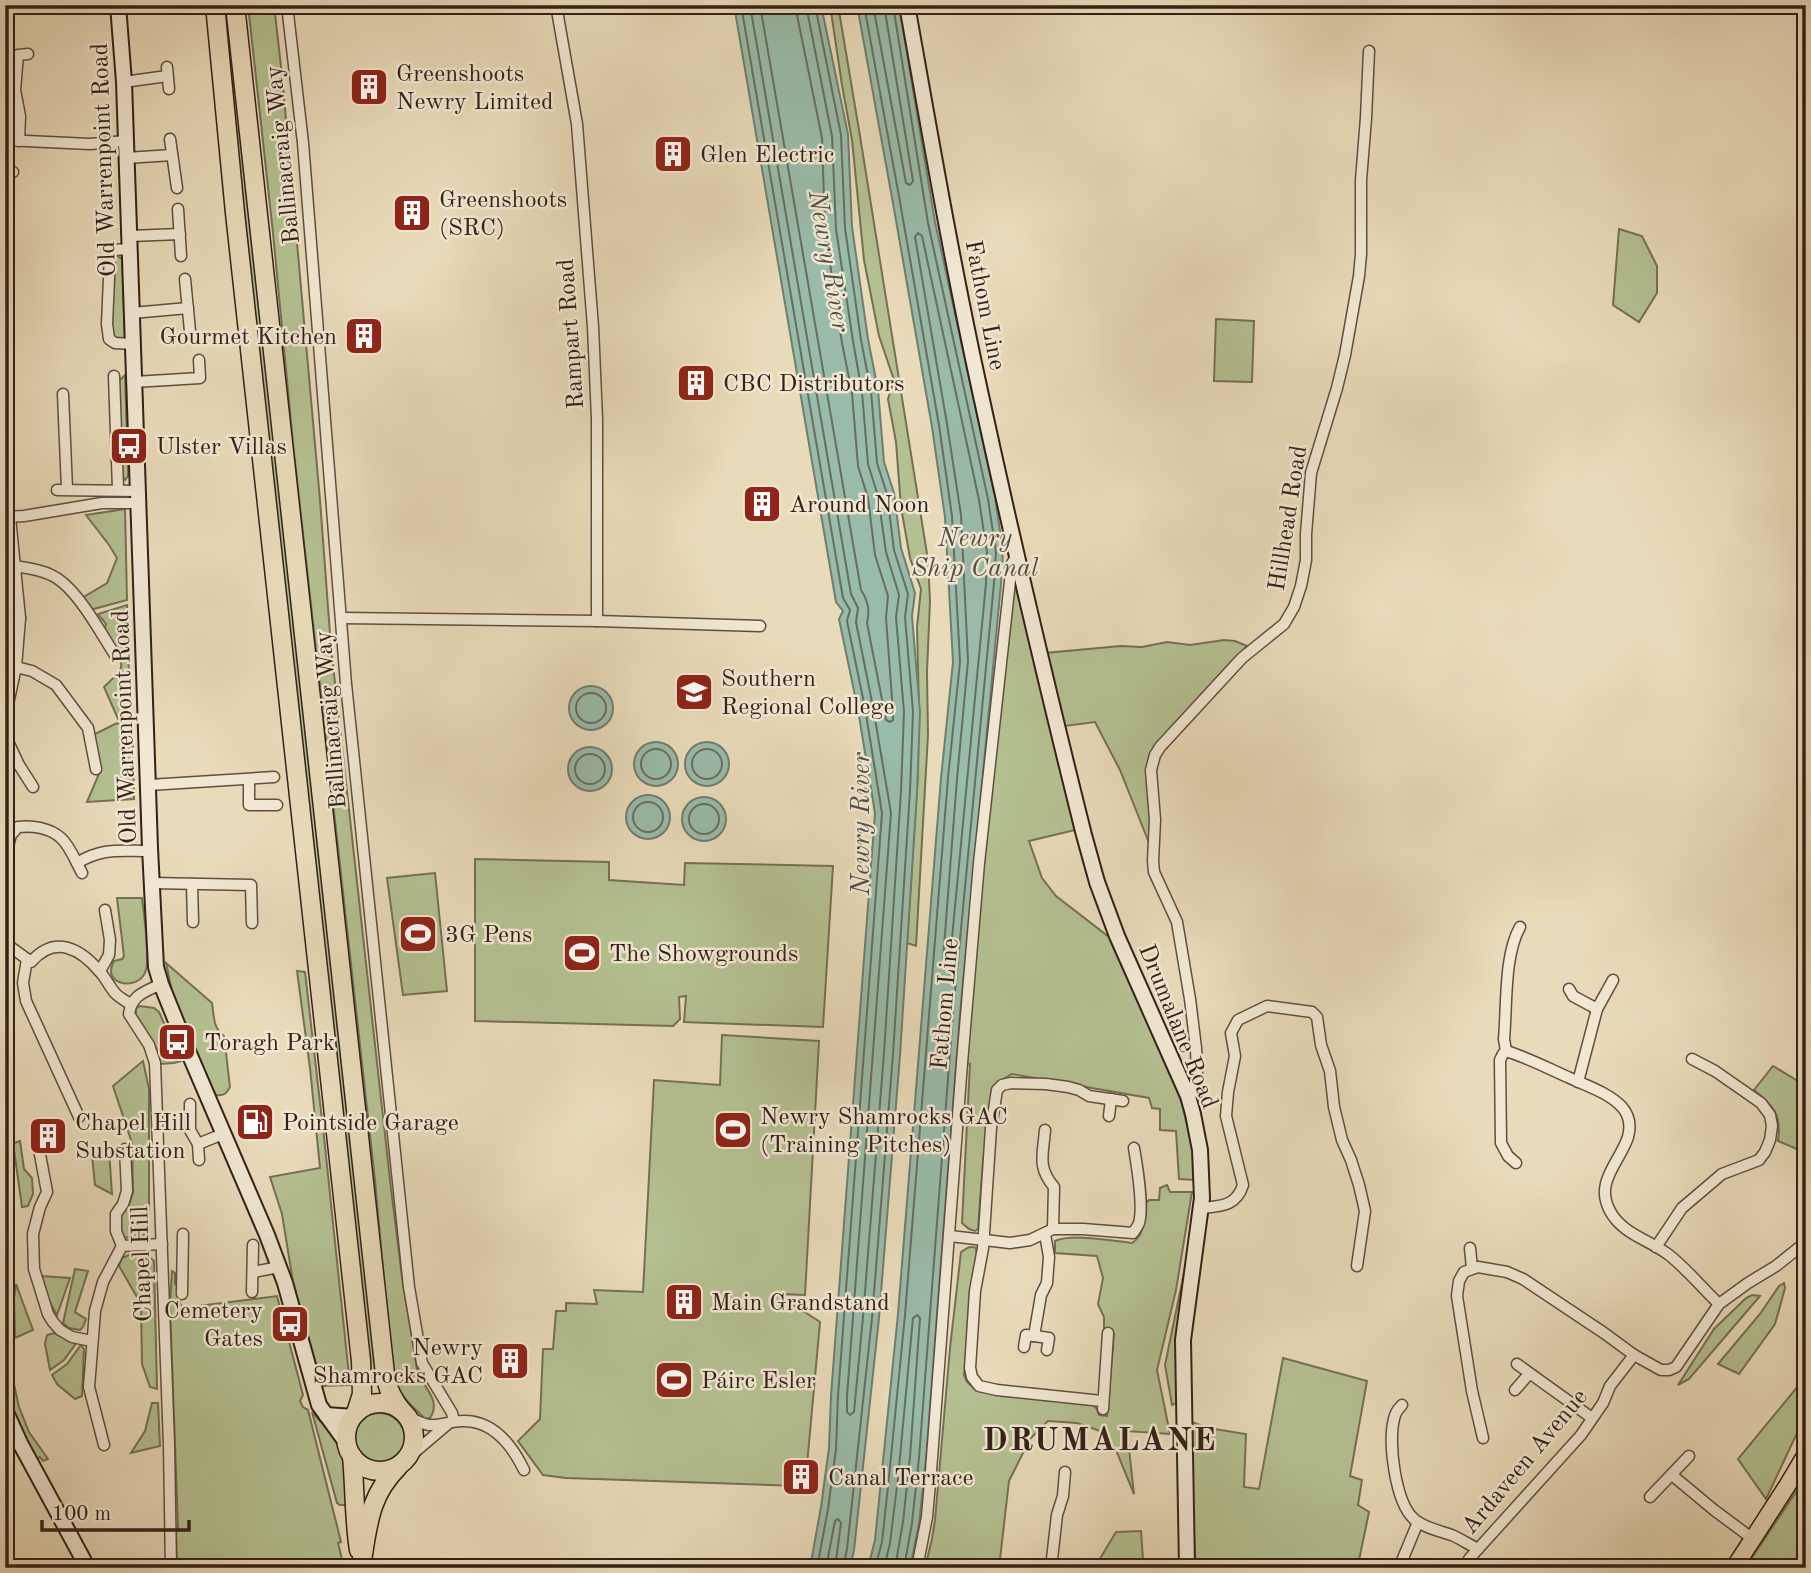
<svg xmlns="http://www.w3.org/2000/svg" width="1811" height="1573" font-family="'Old Standard TT',serif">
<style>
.green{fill:#b4c091;stroke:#747055;stroke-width:2}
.water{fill:#99bba9;stroke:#707d6f;stroke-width:2}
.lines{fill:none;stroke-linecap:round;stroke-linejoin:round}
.shore{stroke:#666e61;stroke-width:2}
.street-casing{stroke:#604e41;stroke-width:13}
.secondary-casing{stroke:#332019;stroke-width:18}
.primary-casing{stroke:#332019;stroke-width:19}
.highway-casing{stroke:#332019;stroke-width:21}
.street{stroke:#f1e7d2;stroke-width:10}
.secondary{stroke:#f1e7d2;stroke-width:14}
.primary{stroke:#e9dab9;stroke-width:16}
.highway{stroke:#e9dab9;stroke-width:18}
.labels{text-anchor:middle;stroke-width:5;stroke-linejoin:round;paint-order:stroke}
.poi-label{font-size:24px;fill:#332019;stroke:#f1e7d2;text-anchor:start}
.street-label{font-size:24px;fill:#332019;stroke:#f1e7d2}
.water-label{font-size:26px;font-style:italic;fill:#524e44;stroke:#f1e7d2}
.district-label{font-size:32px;font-weight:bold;letter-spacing:2px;fill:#332019;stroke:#f1e7d2}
</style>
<rect width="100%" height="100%" fill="#e9dab9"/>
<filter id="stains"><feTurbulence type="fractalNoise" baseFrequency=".00286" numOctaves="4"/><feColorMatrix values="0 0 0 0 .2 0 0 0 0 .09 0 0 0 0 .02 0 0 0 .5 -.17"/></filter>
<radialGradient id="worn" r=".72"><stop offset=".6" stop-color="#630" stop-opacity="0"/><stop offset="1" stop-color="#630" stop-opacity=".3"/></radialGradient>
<g class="green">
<path d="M219 5H228L377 1382 368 1384Z"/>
<path d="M248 5H274L282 75 320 500 331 647 391 1189 402 1277 418 1375 393 1380 375 1180 293 443 273 233Z"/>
<path d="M830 5H838L860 136 928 560 930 601 927 672 928 735 916 946 907 943 918 775 919 708 917 627 921 589 910 558 901 507 896 442 888 399 894 380 879 336 864 260 852 140 842 85Z"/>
<path d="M1619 229 1642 236 1657 266V293L1639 322 1613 305Z"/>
<path d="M116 255 122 259 125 336 124 339 117 340 111 336 113 256Z"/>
<path d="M1216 319 1254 321 1252 382 1214 381Z"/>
<path d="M125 375 128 470V476L125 480 120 474 118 382Z"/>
<path d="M125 509 127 600 90 610 82 598 107 583 117 558 109 545 86 515Z"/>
<path d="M1013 562 1075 830 1029 841 1042 878 1056 896 1118 944 1181 1100 1196 1161 1195 1180 1179 1179 1176 1131 1160 1130V1109L1152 1108 1149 1098 1012 1074 998 1082 992 1088 983 1161 978 1229 975 1231 969 1229 962 1223 970 1064 962 1063Z"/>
<path d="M127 605 130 717 118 719 104 687C109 682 116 676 120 670 126 661 109 639 104 630L106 624 98 614Z"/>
<path d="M1224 640 1235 641 1247 646 1157 751 1149 765 1151 848 1120 770 1095 722 1065 726 1045 653 1121 646 1142 647 1167 642 1190 645Z"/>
<path d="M132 720 134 799 87 802 101 769 93 735 115 724Z"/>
<path d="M475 859 609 862V880L684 885 685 863 833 866 823 1027 684 1022 686 996 679 997 680 1019 673 1026 475 1021Z"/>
<path d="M435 873 447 991 403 995 387 878Z"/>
<path d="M117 898H142C144 915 150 956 146 970 140 992 100 986 114 961L122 959 124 956Z"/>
<path d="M166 963 212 1003C214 1016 213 1028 224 1036L230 1087C226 1094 224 1096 216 1095L210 1090 175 1006Z"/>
<path d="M297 971 305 972 324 1137 350 1385 322 1386 293 1282 282 1214 270 1177 320 1168 310 1068Z"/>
<path d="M140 1006 154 1008 159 1012 181 1061 174 1063 160 1064 158 1051 136 1015V1008Z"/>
<path d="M722 1035 819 1041 805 1295 777 1294 820 1322 806 1476 798 1486 566 1478 543 1475 518 1441 540 1419 543 1349H553L556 1311H566V1303L597 1304 594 1290 643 1292 654 1080 720 1085Z"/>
<path d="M143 1061 149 1089V1230L143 1236 123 1238 119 1225 120 1215 129 1205 133 1192 132 1143 113 1086Z"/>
<path d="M1773 1066 1806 1086V1153L1778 1141C1782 1114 1773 1106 1754 1090Z"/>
<path d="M20 1141 24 1169 32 1178 33 1194 28 1206 22 1207 14 1150V1143Z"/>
<path d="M109 1150 112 1194 95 1185 92 1155Z"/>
<path d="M1167 1185 1170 1192H1192L1176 1290 1157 1370 1170 1434 1127 1431 1134 1494 1116 1450 1113 1451 1103 1432 1077 1423 1048 1421 1030 1439 1009 1481 999 1568H925L932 1539 935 1520 950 1348 961 1252C966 1249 970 1245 976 1248L977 1258 971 1297 964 1375 967 1382 975 1389 989 1393 1093 1405 1097 1409 1099 1415 1107 1416 1114 1334 1104 1331V1317L1098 1304 1103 1278 1097 1256 1055 1253V1241C1072 1233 1113 1241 1132 1243 1146 1233 1143 1220 1144 1205L1149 1200H1159L1160 1188Z"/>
<path d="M133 1253 147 1255 154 1261 157 1389 150 1387 142 1364 141 1304 119 1266 122 1258Z"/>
<path d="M1188 1253 1179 1397 1176 1403 1172 1405 1165 1365Z"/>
<path d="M75 1269 88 1271 75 1312 86 1319 83 1327 80 1330 69 1328 63 1323Z"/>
<path d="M172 1271 175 1273V1284L178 1286 179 1300 182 1308 277 1296 303 1395 300 1401 303 1407 308 1410 341 1542 338 1543 344 1568H177L176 1529 178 1528 170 1306Z"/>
<path d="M41 1276 70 1278 57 1315 49 1301Z"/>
<path d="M5 1277H11L7 1297 13 1380 19 1407 29 1432 48 1459 43 1461 40 1457 36 1460 23 1436 5 1393Z"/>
<path d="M1784 1283 1785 1288 1775 1324 1739 1374 1718 1364 1760 1314 1779 1286Z"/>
<path d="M16 1284 33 1330 15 1338 14 1298Z"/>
<path d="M1752 1295 1760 1296 1689 1379 1678 1385 1714 1329 1746 1298Z"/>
<path d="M54 1333 77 1342 64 1360 50 1370 45 1344 47 1335Z"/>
<path d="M81 1345 84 1349 82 1396 75 1399 57 1384 52 1375 67 1364Z"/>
<path d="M1283 1358 1367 1381 1350 1476 1362 1480 1358 1505 1369 1512 1358 1565 1354 1568H1196L1186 1420 1208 1428 1246 1434 1244 1487 1259 1489Z"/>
<path d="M1806 1370V1414L1766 1499 1738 1459 1799 1385Z"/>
<path d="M421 1379C429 1392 440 1404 430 1418L425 1419 408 1402 395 1385Z"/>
<path d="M152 1403H158L160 1446 131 1453 145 1431Z"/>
<path d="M312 1412C325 1426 340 1441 345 1459 349 1473 346 1491 347 1505H340L337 1503Z"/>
<circle cx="379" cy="1439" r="26"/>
<path d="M1806 1477V1568H1745Z"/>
<path d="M1141 1531 1143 1559 1139 1560 1140 1568H1099L1098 1562 1116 1532Z"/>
</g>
<g class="water">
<path d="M734 5H821L848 134 852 227 868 339 878 390 884 462 894 493 901 548 915 593 912 616 920 712 917 792 900 1055 879 1318 854 1550 850 1568H810L821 1507 829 1448 831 1396 875 813 858 710 839 619 843 611 836 602Z"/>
<path d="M857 5H899L935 222 995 497 1003 551 1001 584 960 1014 926 1459 919 1524 910 1568H868L875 1540 898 1314 941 778 953 662 945 517 932 427 893 203Z"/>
<circle cx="591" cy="708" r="22"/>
<circle cx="707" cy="764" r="22"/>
<circle cx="656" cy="764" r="22"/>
<circle cx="590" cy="769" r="22"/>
<circle cx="648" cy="817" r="22"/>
<circle cx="704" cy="819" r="22"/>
</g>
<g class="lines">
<g class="shore">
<path d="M741 5 843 598 850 610 847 621 865 708 882 813 838 1396 836 1449 828 1509 817 1568"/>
<path d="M750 5 851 594 858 608 856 622 873 707 891 813 847 1396V1412L850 1415 854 1412 863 1317 884 1053 901 791 904 712 896 617 899 595 886 552 878 496 868 464 862 392 853 341 836 229 832 136 806 5"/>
<path d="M760 5 861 590C868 601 870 610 867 623L886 720 890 722 893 720V712L886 618 888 596 875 555 868 498 858 466 852 393 842 343 825 230 822 138 795 5"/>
<path d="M815 5 841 135 845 228 861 340 871 391 877 463 887 494 894 550 908 594 905 617 913 712 910 791 893 1054 872 1318 847 1549 843 1568"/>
<path d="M864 5 900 202 939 425 952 516 960 662 948 778 905 1315 889 1477 882 1542 875 1568"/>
<path d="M873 5 906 183 910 185 913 181 884 5"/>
<path d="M893 5 928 223 988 499 996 552 994 583 953 1013 919 1458 912 1523 904 1568"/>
<path d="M918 233 922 236 979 500 987 552 986 583 950 959 946 962 943 959 957 779 968 661 961 515 947 424 915 237Z"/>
<circle cx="591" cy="708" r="15"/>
<circle cx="707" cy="764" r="15"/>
<circle cx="656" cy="764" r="15"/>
<circle cx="590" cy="769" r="15"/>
<circle cx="648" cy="817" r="15"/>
<circle cx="704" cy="819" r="15"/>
<path d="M826 1568 835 1521 838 1519 841 1523 835 1568"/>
<path d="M884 1568 890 1543 898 1478 913 1318 917 1315 920 1318 910 1457 903 1522 895 1568"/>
</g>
<g class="street-casing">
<g id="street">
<path d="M287 5 303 143 346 684 409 1287 422 1363 452 1413 454 1421"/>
<path d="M556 5 577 124 593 327 597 419V621"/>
<path d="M167 67 169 89"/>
<path d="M124 82 167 76"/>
<path d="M170 139 177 188"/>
<path d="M5 140 90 144 126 141"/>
<path d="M19 141 20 116 15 90 18 55 28 54"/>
<path d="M126 158 172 155"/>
<path d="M5 172H13"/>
<path d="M178 209 181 256"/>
<path d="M130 236 180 234"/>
<path d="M130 249 113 250 110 255 107 324 109 339 115 343 133 344"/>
<path d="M185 279 190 331"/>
<path d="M132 313 188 308"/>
<path d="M114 376 118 489"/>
<path d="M134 382 200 378 199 360"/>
<path d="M63 394 67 489"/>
<path d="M57 490 138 491"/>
<path d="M5 517 24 516 102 503H139"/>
<path d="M14 566C26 568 39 569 51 575 76 586 100 632 115 655"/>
<path d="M342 618 597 621 760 626"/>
<path d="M5 621 20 618"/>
<path d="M16 667 32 671 56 685 88 728 96 769"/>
<path d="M5 718 16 667 20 618 10 517"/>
<path d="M5 735 19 765 33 787"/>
<path d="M249 779V805H277"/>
<path d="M149 785 274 777"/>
<path d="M5 857 11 835 18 827C32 825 50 828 61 838 70 846 76 862 82 873"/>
<path d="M77 863C102 848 117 851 145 851L150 848"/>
<path d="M152 883 251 885 252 923"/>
<path d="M192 884 193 922"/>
<path d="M5 943 27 959"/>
<path d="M100 971 109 955 110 940 105 910"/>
<path d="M161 984C145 992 132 994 129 1014L149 1045 155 1063 169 1445 171 1568"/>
<path d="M1569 989 1573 996 1597 1009"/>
<path d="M1506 1051 1504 1039C1507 1006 1504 955 1520 927"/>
<path d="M1578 1082 1597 1009 1613 980"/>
<path d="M1188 1096 1192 1093 1197 1076 1196 1048 1190 999 1177 922 1154 872 1153 861 1155 820 1151 770 1155 755 1160 747 1242 658 1284 624 1294 607 1301 586 1306 560V534L1311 473 1337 388 1345 355 1359 276 1361 254V180L1366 118 1369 51"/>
<path d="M190 1104V1130L198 1144 199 1160"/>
<path d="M1109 1116 1111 1099"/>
<path d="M79 1117 26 1001 23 983 27 959 31 962C55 934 81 949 100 972 106 978 110 988 116 994 120 998 126 1001 130 1004"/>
<path d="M1045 1130C1043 1155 1037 1167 1054 1187L1053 1229"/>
<path d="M36 1133 47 1192 40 1207 33 1234 34 1269 48 1314 53 1322 60 1330 72 1337 92 1341"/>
<path d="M198 1144 223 1134"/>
<path d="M1516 1163 1508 1156 1501 1143 1500 1060 1503 1054 1506 1051C1529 1058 1549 1069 1570 1078 1587 1086 1609 1093 1622 1107 1629 1115 1631 1126 1628 1137 1620 1162 1594 1182 1610 1211 1622 1234 1650 1240 1669 1255 1687 1269 1702 1288 1719 1304"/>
<path d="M1201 1208C1220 1206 1236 1207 1243 1185L1226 1116 1228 1092 1235 1056 1231 1033 1238 1020 1267 1006 1312 1012 1317 1017 1321 1045 1330 1071 1334 1107 1342 1140 1351 1160 1359 1185 1365 1211 1357 1266"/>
<path d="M950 1236 1010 1243 1030 1240 1053 1229H1083L1133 1233C1135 1230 1138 1226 1139 1223 1144 1206 1137 1166 1134 1148"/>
<path d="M122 1246 116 1231V1214L123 1204 127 1191 125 1149"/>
<path d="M1656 1247 1682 1208 1722 1174 1759 1160 1765 1152 1770 1140 1772 1126 1770 1115 1761 1103 1715 1071 1692 1059"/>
<path d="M1470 1248 1472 1268"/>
<path d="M253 1272 279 1267"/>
<path d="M252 1292 253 1245"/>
<path d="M182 1294 183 1234"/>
<path d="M1034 1336 1041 1295 1047 1283 1049 1257 1045 1234"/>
<path d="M1024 1347 1026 1335 1049 1338 1047 1350"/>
<path d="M1517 1364 1592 1418"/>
<path d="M1515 1390 1529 1374"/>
<path d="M1102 1401 997 1390 979 1386 972 1377 970 1368 975 1291 983 1248 991 1128 997 1090 1002 1085 1011 1083 1046 1084 1068 1087 1079 1090 1089 1096 1123 1101"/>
<path d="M1402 1405C1398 1409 1395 1413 1394 1419 1388 1442 1395 1502 1414 1519 1424 1528 1441 1531 1454 1536 1462 1540 1470 1545 1478 1549"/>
<path d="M1103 1409 1108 1333"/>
<path d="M408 1417C415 1420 422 1424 429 1425 440 1426 451 1421 462 1421 493 1420 512 1445 524 1470"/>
<path d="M1483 1438 1472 1391 1457 1296 1459 1281 1464 1272 1478 1267 1507 1272 1523 1279 1604 1333 1634 1355 1661 1370H1669L1676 1367 1719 1304 1748 1283 1776 1266 1806 1242"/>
<path d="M104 1445 89 1387 95 1311 103 1282 122 1246 162 1244"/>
<path d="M409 1457 449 1423"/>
<path d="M1672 1475 1714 1510 1753 1539"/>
<path d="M1650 1497 1689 1456"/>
<path d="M1469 1559 1581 1435 1603 1403 1610 1386 1634 1355"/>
<path d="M917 1568 927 1517 931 1471 962 1063 979 863 1012 563 1016 557"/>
<path d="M1051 1568 1057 1515 1063 1496 1065 1472"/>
<path d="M1399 1568 1418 1522"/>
</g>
</g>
<g class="secondary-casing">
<g id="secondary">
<path d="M118 5 124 82 150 848 156 967 161 984 188 1051 267 1235 285 1283 319 1405 348 1445"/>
<path d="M907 5C930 134 952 263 980 391 1012 539 1047 687 1084 835L1097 882 1117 936 1188 1096 1193 1114 1200 1150 1202 1198 1183 1340 1187 1568"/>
<path d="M5 1410 20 1443 84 1561 86 1568"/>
<path d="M326 1415 354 1417"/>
</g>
</g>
<g class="primary-casing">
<path id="primary" d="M1734 1568 1787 1486 1806 1454"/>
</g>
<g class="highway-casing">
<g id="highway">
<path d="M215 5 235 213 361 1361 362 1394 356 1413"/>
<path d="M235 5 385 1374C388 1389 392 1399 402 1411"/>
<circle cx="380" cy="1437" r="34"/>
<path d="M352 1456C355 1487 354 1519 359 1550"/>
<path d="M361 1566C368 1527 368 1497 398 1467"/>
</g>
</g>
<use href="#street" class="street"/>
<use href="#secondary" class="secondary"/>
<use href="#primary" class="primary"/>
<use href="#highway" class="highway"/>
</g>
<defs>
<g id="building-square" transform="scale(2.0125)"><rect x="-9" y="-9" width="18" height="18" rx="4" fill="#8f2418" stroke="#f1e7d2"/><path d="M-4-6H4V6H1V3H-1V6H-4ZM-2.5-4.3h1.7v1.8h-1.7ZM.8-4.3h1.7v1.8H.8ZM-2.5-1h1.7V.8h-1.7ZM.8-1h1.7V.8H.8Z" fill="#fff"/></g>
<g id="bus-square" transform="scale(2.0125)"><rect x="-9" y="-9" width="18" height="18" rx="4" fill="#8f2418" stroke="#f1e7d2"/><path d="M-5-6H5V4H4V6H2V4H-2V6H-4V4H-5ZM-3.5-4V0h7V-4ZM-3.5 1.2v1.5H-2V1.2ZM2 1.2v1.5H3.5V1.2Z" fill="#fff"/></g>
<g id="university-square" transform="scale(2.0125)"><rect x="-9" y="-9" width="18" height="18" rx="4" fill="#8f2418" stroke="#f1e7d2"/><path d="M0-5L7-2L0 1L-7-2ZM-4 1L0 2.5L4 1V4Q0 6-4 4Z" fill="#fff"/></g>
<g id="stadium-square" transform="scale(2.0125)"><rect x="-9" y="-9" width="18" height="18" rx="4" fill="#8f2418" stroke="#f1e7d2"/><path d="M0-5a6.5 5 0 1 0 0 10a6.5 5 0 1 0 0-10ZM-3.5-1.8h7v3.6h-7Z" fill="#fff"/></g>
<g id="fuel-square" transform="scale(2.0125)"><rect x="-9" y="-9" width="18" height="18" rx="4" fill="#8f2418" stroke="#f1e7d2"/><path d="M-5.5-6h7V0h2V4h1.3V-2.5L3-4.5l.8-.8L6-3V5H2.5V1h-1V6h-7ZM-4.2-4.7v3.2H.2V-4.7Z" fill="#fff"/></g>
</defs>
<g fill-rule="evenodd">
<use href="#building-square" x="369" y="87"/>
<use href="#building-square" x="673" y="154"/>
<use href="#building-square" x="412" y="213"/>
<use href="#building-square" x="364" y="336"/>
<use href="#building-square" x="696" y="383"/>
<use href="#bus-square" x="129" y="446"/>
<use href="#building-square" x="762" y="504"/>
<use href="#university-square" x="694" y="692"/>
<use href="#stadium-square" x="418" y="934"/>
<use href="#stadium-square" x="582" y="953"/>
<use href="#bus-square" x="177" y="1042"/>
<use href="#fuel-square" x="255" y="1122"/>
<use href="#stadium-square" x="733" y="1130"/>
<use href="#building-square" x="48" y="1136"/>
<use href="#building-square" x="684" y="1302"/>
<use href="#bus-square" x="290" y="1324"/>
<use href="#building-square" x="510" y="1361"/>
<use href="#stadium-square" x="674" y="1380"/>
<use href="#building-square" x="801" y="1477"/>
</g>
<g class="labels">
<g class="poi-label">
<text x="396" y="81">Greenshoots<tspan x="396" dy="28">Newry Limited</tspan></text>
<text x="700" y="162">Glen Electric</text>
<text x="439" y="207">Greenshoots<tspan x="439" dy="28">(SRC)</tspan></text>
<text x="337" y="344" text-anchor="end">Gourmet Kitchen</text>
<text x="723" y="391">CBC Distributors</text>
<text x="156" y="454">Ulster Villas</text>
<text x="789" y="512">Around Noon</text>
<text x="721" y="686">Southern<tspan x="721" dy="28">Regional College</tspan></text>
<text x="445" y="942">3G Pens</text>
<text x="609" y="961">The Showgrounds</text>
<text x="204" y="1050">Toragh Park</text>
<text x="760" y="1124">Newry Shamrocks GAC<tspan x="760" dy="28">(Training Pitches)</tspan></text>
<text x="75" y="1130">Chapel Hill<tspan x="75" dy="28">Substation</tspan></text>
<text x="282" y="1130">Pointside Garage</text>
<text x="711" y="1310">Main Grandstand</text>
<text x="263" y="1318" text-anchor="end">Cemetery<tspan x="263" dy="28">Gates</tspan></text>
<text x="483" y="1355" text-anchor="end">Newry<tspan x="483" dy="28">Shamrocks GAC</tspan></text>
<text x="701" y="1388">Páirc Esler</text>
<text x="828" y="1485">Canal Terrace</text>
</g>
<g class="street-label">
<text transform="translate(282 155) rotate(-96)" y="8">Ballinacraig Way</text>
<text transform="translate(103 160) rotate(-92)" y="8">Old Warrenpoint Road</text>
<text transform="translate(986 305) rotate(79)" y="8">Fathom Line</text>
<text transform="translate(570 334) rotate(-94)" y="8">Rampart Road</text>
<text transform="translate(1287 518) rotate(-81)" y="8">Hillhead Road</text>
<text transform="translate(330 720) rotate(-95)" y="8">Ballinacraig Way</text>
<text transform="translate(124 727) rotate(-92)" y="8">Old Warrenpoint Road</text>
<text transform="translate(944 1004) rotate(-85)" y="8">Fathom Line</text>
<text transform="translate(1179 1026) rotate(68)" y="8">Drumalane Road</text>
<text transform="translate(141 1264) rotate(-92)" y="8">Chapel Hill</text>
<text transform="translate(1524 1461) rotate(-50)" y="8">Ardaveen Avenue</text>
</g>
<g class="water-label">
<text transform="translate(830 261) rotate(80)" y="9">Newry River</text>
<text x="975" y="546">Newry<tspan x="975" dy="30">Ship Canal</tspan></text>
<text transform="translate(860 824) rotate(-90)" y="9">Newry River</text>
</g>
<g class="district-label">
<text x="1100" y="1450">DRUMALANE</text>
</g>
</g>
<rect width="1811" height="1573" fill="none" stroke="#e9dab9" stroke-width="28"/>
<rect x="7" y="7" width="1797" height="1559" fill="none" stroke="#332019" stroke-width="3.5"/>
<rect x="14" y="14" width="1783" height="1545" fill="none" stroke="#332019" stroke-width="2"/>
<path d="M42 1520v10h147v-10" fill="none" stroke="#332019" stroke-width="3.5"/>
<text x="52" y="1520" font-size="21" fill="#332019" stroke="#f1e7d2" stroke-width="5" paint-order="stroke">100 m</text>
<rect width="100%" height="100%" filter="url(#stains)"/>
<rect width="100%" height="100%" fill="url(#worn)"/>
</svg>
